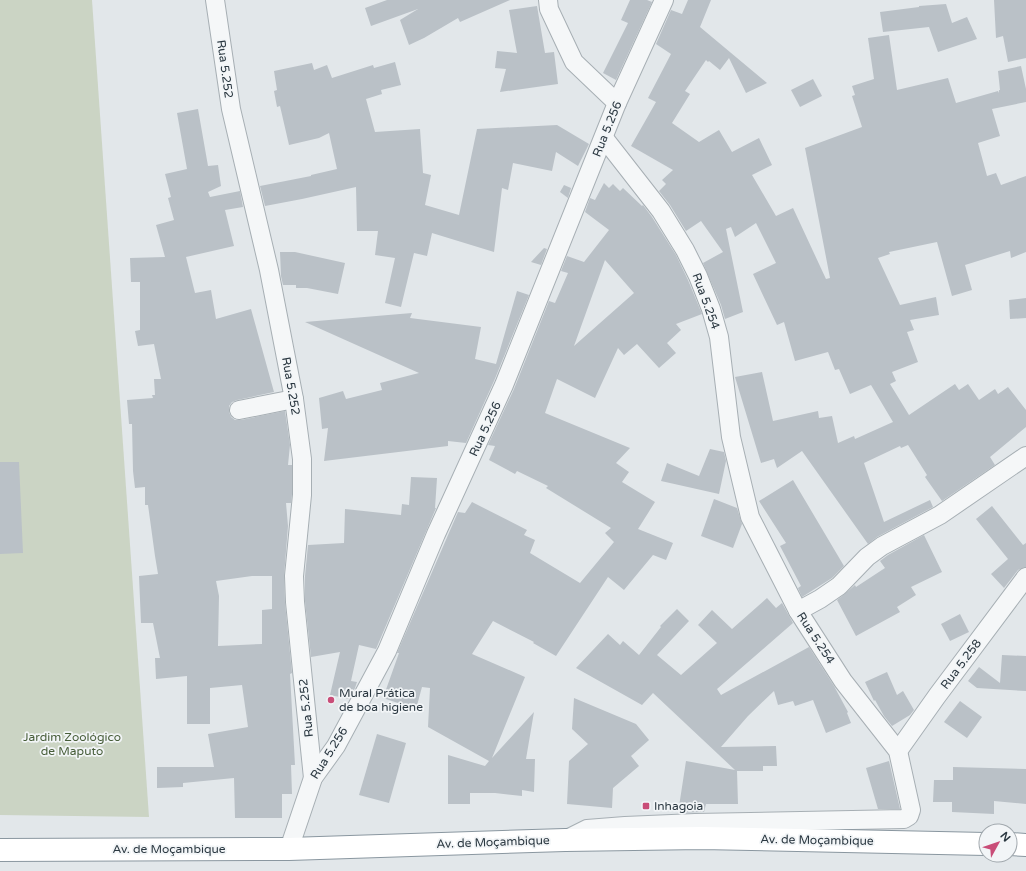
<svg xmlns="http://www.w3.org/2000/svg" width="1026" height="871" font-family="'Varela Round',sans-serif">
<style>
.green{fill:#cbd4c4}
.building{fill:#bac1c7;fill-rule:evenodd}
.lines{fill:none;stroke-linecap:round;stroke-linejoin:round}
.street-casing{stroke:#a7afb4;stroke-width:20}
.highway-casing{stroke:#8a97a0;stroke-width:24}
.street{stroke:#f5f7f8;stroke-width:18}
.highway{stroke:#fff;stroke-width:22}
.poi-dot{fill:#c94d78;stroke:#f2f5f7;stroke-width:1.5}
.labels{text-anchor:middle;stroke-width:3.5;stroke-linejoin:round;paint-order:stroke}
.street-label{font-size:12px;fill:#2b3841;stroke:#f2f5f7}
.poi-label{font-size:12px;fill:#2b3841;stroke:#f2f5f7;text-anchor:start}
.park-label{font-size:12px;fill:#475d39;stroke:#f2f5f7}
</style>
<rect width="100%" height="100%" fill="#e2e7ea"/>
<path class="green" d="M0 0H92L149 817 0 815Z"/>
<g class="building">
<path d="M387 0H510L460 22 458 18 424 38 409 45 400 20 418 9 371 26 365 8Z"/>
<path d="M630 0H647L652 2 616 80 603 73 628 23 621 20Z"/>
<path d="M688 0H711L700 27 767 83 746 93 729 58 720 70 709 61 708 62 706 60 685 91 690 94 672 123 699 142 719 130 732 152 759 138 772 165 752 175 776 216 793 208 826 279 830 278 805 148 862 127 852 96 855 95 852 86 874 79 868 38 889 35 897 90 948 78 956 103 998 91 999 93V90H1000L998 71 1021 66 1026 89V102L992 109 1000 136 978 143 987 176 996 173 1001 185 1026 176V252L1011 258 1010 251 965 265 972 290 952 296 937 242 889 252 890 254 878 258 900 305 936 297 939 315 910 320 914 330 907 332 918 362 892 372 896 381 890 384 909 415 955 384 959 390 968 384 979 400 995 389 998 394 1008 387 1026 410V427L990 457 995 465 942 501 925 477 927 475 908 445 901 448 900 446 864 463 884 522 930 500 933 507 877 537 868 544 802 451 777 468 774 459 761 463 735 377 762 372 773 421 818 411 819 418 832 416 838 443 854 436 855 439 893 422 871 385 850 394 839 369 835 370 828 352 795 361 784 322 777 325 753 274 776 263 756 223 735 237 731 227 726 229 743 312 725 319 721 305 703 263 723 252 701 221 686 231 670 205 659 191 666 184 662 180 673 170 631 146 656 102 648 98 671 54 656 44 671 10 682 14Z"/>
<path d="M994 0H1026V58L1008 62 1003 36 996 38Z"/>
<path d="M946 4 952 23 967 17 977 39 938 52 929 27 883 32 880 12 919 7V6Z"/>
<path d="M537 6 545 53 554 52 558 84 500 92 506 69 495 68 497 51 517 53 509 10Z"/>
<path d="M395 62 401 85 381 90 382 94 366 99 375 132 420 129 423 173 431 175 425 205 459 215 477 129 557 125 589 144 578 166 556 152 552 171 513 163 508 190 502 188 494 252 432 233 427 256 414 253 401 307 385 303 395 258 375 255 378 231H357L356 187 302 199 265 206 260 186 311 176V175L337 169 329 133 319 138 289 145 280 106 277 107 274 91 277 90 274 71 312 63 314 70 327 65 332 78 373 65 374 68Z"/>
<path d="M813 79 822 96 800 107 791 90Z"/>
<path d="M198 109 208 166 218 165 221 186 208 192 210 197 240 191 243 207 225 210 234 246 186 257 195 293 211 290 216 319 251 309 274 392 237 400 232 402 229 406V412L231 417 235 420H241L285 411 290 445 288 465H292V494L291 503H286L288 526 284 576 285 603 292 673 290 674 295 765H291L292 794H282V818H235L234 778 183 783V787L157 788V767H214L208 734 248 727 242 685 210 688V724H187V676L156 679 155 658H160L153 623H141L139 576 158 574 155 556 148 505H145V487L135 488 133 471 132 424H129L127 400 153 398 152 395H155L154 379H161L154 344 138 346 135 331 140 330V282H131L130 258 165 257 156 225 174 220 168 198 171 197 165 174 187 169 177 113ZM252 576H272V609L262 610V644L218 646 219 596 216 581Z"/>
<path d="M604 183 609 188 613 184 620 191 623 188 642 206 643 205 652 217 676 255 688 280 702 314 676 324 681 330 667 343 676 353 659 368 637 344 624 355 618 348 595 398 557 379 545 413 630 448 616 463 629 472 622 482 655 502 638 529 673 543 666 560 653 555 624 590 608 577 556 656 533 643 534 642 493 621 472 654 525 677 492 758 534 712 526 759H535L534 792 522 790V796L495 793H470V804H448V755L485 766 489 761 428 727 430 688 422 687 416 709 383 698 399 653H397L458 512 465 513 472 502 527 530 524 535 535 540 530 553 580 583 614 542 605 533 611 528 546 488 548 486 517 471 515 474 489 460 495 446 488 445 514 389 549 301 555 303 568 273 561 271 567 256 584 262 609 230 585 212 590 198 595 200ZM605 260 634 293 574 346Z"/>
<path d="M564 185 571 188 568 198 560 192Z"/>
<path d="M544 248 547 249 541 265 531 262Z"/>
<path d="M280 252H295L345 263 338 294 307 288H296V285H283L281 276Z"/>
<path d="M517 291 529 295 494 381 466 443 448 441V446L324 461 328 428 322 429 319 398 343 391 346 399 382 390 380 383 419 373 305 322 412 313 410 318 481 327 475 359 496 364Z"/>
<path d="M1026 298V318L1010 319 1009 300Z"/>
<path d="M710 449 724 452 726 461 719 494 661 481 667 463 699 476Z"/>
<path d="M0 462H19L23 553 0 554Z"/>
<path d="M411 477 437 478 435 508H436L376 649 359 645 351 681 357 682 355 688 349 699 330 695 340 652 311 657 305 601V576L308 545 344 543 345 509 401 515 402 504 409 505Z"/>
<path d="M793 480 844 566 832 578 802 597 798 588 801 586 780 546 786 543 759 501Z"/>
<path d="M714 499 737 508 742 524 733 548 701 536Z"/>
<path d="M992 506 1023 545 1026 543V567L1022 568 1018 570 1004 588 991 574 1008 559 976 519Z"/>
<path d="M924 535 942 572 911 587 916 595 897 607 900 612 856 636 837 600 846 593 855 585 856 587 885 568 880 561 888 555Z"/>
<path d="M767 598 776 608 782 603 793 623 717 689 721 695 809 647 834 686 848 712 847 713 851 723 826 733 813 700 795 706 793 701 778 705 774 691 748 716 721 747 776 746 777 766H763V771H737L738 804H706L704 812 678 813 686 761 735 770 653 693 642 705 576 668 608 634 620 645 623 641 639 655 661 627 660 626 677 609 689 621 657 655 681 675 717 643 698 625 712 610 732 629Z"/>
<path d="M960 614 969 632 950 641 941 624Z"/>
<path d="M1002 655 1026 656V691L977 688 968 681 979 667 1000 683Z"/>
<path d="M887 672 897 695 903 691 914 710 910 715 892 726 884 716 875 700 874 701 865 682Z"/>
<path d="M574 698 636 724 649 740 631 756 639 766 613 788 612 808 567 804 569 761 588 744 572 729Z"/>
<path d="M960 701 982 717 967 738 944 722Z"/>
<path d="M377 734 406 743 389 803 359 795Z"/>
<path d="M889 761 900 809H878L866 768Z"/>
<path d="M953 767 1026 769V804L994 801V814L952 812V802H933L934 780H953Z"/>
</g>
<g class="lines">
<g class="street-casing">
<g id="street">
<path d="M215 0 231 109 269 270 294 399 302 459V495L294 576 295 602 313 778"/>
<path d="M548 0 549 9 574 62 617 103"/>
<path d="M239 410 294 399"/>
<path d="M798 611 820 599 839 586 867 557 882 546 940 515 1026 456"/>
<path d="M898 751 937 696 1026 577"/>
<path d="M571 837 587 829 625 826 695 823 904 819 909 816 911 810 898 751 843 681 798 611 750 517 731 437 719 337 711 309 698 276 685 250 661 211 604 138"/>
<path d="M289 849 313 778 336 746 387 651 436 534 504 385 617 103 664 0"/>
</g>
</g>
<g class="highway-casing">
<g id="highway">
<path d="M1010 844 1026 845"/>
<path d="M0 850 289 849 565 840 702 838 986 844"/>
</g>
</g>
<use href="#street" class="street"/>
<use href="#highway" class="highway"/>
</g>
<g class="poi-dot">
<circle cx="331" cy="700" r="4"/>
<rect x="642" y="802" width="8" height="8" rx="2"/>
</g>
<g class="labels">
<g class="street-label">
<text transform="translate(225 69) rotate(82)" y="4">Rua 5.252</text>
<text transform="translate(607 129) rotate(-68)" y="4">Rua 5.256</text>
<text transform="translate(706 301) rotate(70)" y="4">Rua 5.254</text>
<text transform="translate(291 386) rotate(80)" y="4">Rua 5.252</text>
<text transform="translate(485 429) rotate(-65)" y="4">Rua 5.256</text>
<text transform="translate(816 638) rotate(57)" y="4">Rua 5.254</text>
<text transform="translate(961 664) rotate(-53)" y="4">Rua 5.258</text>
<text transform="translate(306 708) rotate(-96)" y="4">Rua 5.252</text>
<text transform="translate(329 753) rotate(-58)" y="4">Rua 5.256</text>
<text transform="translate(817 840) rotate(1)" y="4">Av. de Moçambique</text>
<text transform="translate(493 842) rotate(-2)" y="4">Av. de Moçambique</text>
<text x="169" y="853">Av. de Moçambique</text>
</g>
<g class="poi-label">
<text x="339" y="697">Mural Prática<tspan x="339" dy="14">de boa higiene</tspan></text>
<text x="654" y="810">Inhagoia</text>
</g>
<g class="park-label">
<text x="72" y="741">Jardim Zoológico<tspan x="72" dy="14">de Maputo</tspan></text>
</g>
</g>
<g transform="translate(998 843) rotate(50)"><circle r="19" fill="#f2f5f7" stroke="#a2a9ae"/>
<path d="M0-3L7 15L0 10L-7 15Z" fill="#c94d78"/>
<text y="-6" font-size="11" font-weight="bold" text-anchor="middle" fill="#2b3841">N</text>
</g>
</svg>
